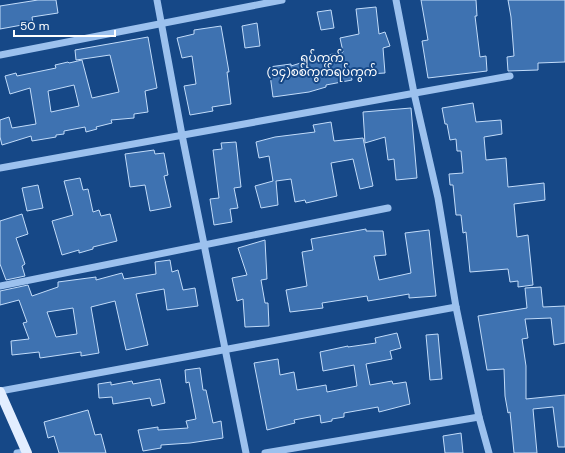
<svg xmlns="http://www.w3.org/2000/svg" width="565" height="453" font-family="'DM Sans','Noto Sans Myanmar',sans-serif">
<style>
.building{fill:#3e72b1;stroke:#c2dcfa;fill-rule:evenodd}
.lines{fill:none;stroke-linecap:round;stroke-linejoin:round}
.minor{stroke:#9cc1ee;stroke-width:7}
.major{stroke:#e3eeff;stroke-width:10}
.labels{text-anchor:middle;stroke-width:4;stroke-linejoin:round;paint-order:stroke}
.quarter-label{font-size:12px;fill:#fff;stroke:#164887}
</style>
<rect width="100%" height="100%" fill="#164887"/>
<g class="building">
<path d="M38 0H56L58 13 32 17 33 23 0 29V6Z"/>
<path d="M421 0H476L477 16H475L480 57 486 56 487 71 428 78 422 41 428 40Z"/>
<path d="M508 0H565V62L538 63V70L508 71 507 57 514 56 511 17Z"/>
<path d="M376 7 379 34 385 32 390 46 383 48 385 73 351 75 352 80 326 85V87L309 92 273 97 269 67 291 64V66L323 56 343 52 340 38 359 34 356 9Z"/>
<path d="M331 10 334 28 321 30 317 12Z"/>
<path d="M257 23 260 46 245 48 242 26Z"/>
<path d="M221 26 229 72H227L231 104 212 107 213 111 190 115 184 86 196 84 192 56 182 58 177 38 194 34V30Z"/>
<path d="M148 37 157 88 145 91 148 112 134 114V118L111 120 112 123 96 127 97 129 86 132 85 127 64 131V134L56 135V137L32 141 31 136 2 145 0 137V120L9 117 12 128 36 124 30 88 10 94 5 76 16 73 17 76 56 68 55 65 68 62 69 63 82 60 92 98 119 92 110 55 76 60 75 50ZM74 85 79 106 51 112 48 91Z"/>
<path d="M473 103 476 122 501 120 502 134 484 137 486 160 506 158 508 187 544 183 545 200 514 204 517 237 528 235 533 285 518 287V281L510 282 508 269 470 272 466 232 463 233 461 215H456L453 185H450L449 174 463 173 461 151H457L456 139 450 140 447 124H445L442 108Z"/>
<path d="M411 108 417 178 396 180 394 159 388 160 385 137 365 143 363 112Z"/>
<path d="M331 122 334 141 363 138 373 186 360 189 353 159 331 163 337 196 306 203 305 200 295 202 291 179 276 181 278 205 261 208 255 186 273 181 269 156 259 158 256 142 275 137 315 132 313 125Z"/>
<path d="M236 142 241 187 234 188 238 208 230 209 232 222 214 225 210 199 219 198 213 150 222 149 221 143Z"/>
<path d="M154 150 155 154 164 153 168 175 164 176 171 207 150 211 145 185 130 187 125 154Z"/>
<path d="M80 178 83 190 88 189 93 212 99 210 101 216 110 214 117 241 93 247V249L79 253V250L62 255 52 221 73 215 64 181Z"/>
<path d="M38 185 43 208 27 211 22 188Z"/>
<path d="M22 214 28 234 16 238 25 264 22 266 25 276 6 280 0 264V221Z"/>
<path d="M366 229V231H383L386 255 374 256 379 280 411 273 405 233 429 230 436 296 409 298V294L368 301 367 296 322 303 323 308 290 312 286 290 307 286 302 252 313 250 311 239Z"/>
<path d="M265 240 267 279 261 280 265 303H268L269 326 245 327 243 299 237 301 232 278 247 275 238 248Z"/>
<path d="M170 260 172 272 178 270 183 290 195 288 198 306 167 310 164 289 136 294 148 345 126 350 115 301 91 307 99 353 81 356V352L40 358 39 352 12 355 11 341 29 339 23 323 27 322 19 300 0 305V291L28 285 32 296 58 287V282L96 277V280L122 273 124 279 156 274 155 262ZM73 308 77 334 56 337 47 312Z"/>
<path d="M541 287 543 307 565 306V343L554 345 551 318 525 319 528 338 522 339 526 366V399L565 395V447H558L553 407 533 409 537 453H514L510 412 508 413 505 396 504 369 487 370 478 316 527 308 525 288Z"/>
<path d="M397 333 401 348 390 351 392 359 366 364 370 385 392 381 393 384 406 382 410 404 379 412 378 407 344 413V417L332 419V421L321 423 320 415 294 420 295 423 267 430 254 363 278 359 280 375 294 372 297 390 326 385 327 392 357 386 354 365 323 371 320 352 348 346V347L376 343 375 338Z"/>
<path d="M438 334 442 379 430 380 426 335Z"/>
<path d="M200 368 203 390H206L213 423 221 421 223 438 190 443 161 445V448L143 451 138 430 158 427V430L188 428 186 421 196 419 189 382 186 383 185 370Z"/>
<path d="M160 379 165 403 152 406 150 398 113 404 112 397 99 398 98 384 111 382V385L132 381 133 384Z"/>
<path d="M88 410 95 435 101 434 106 453H59L54 436 48 438 44 422Z"/>
<path d="M461 433 463 453H445L443 436Z"/>
</g>
<g class="lines">
<g class="minor">
<path d="M157 0 182 135 246 453"/>
<path d="M396 0 414 93 438 198 456 307 479 417 489 453"/>
<path d="M0 55 282 0"/>
<path d="M0 168 510 76"/>
<path d="M0 286 388 208"/>
<path d="M0 391 456 307"/>
<path d="M17 453 26 452"/>
<path d="M265 453 479 417"/>
</g>
<path class="major" d="M0 392 27 453"/>
</g>
<g class="labels">
<g class="quarter-label">
<text x="322" y="62">ရပ်ကွက်<tspan x="322" dy="14">(၁၄)စစ်ကွက်ရပ်ကွက်</tspan></text>
</g>
</g>
<path d="M14 30v6h101v-6" fill="none" stroke="#ffffff" stroke-width="2"/>
<text x="20" y="30" font-size="12" fill="#ffffff" stroke="#164887" stroke-width="3" paint-order="stroke">50 m</text>
</svg>
